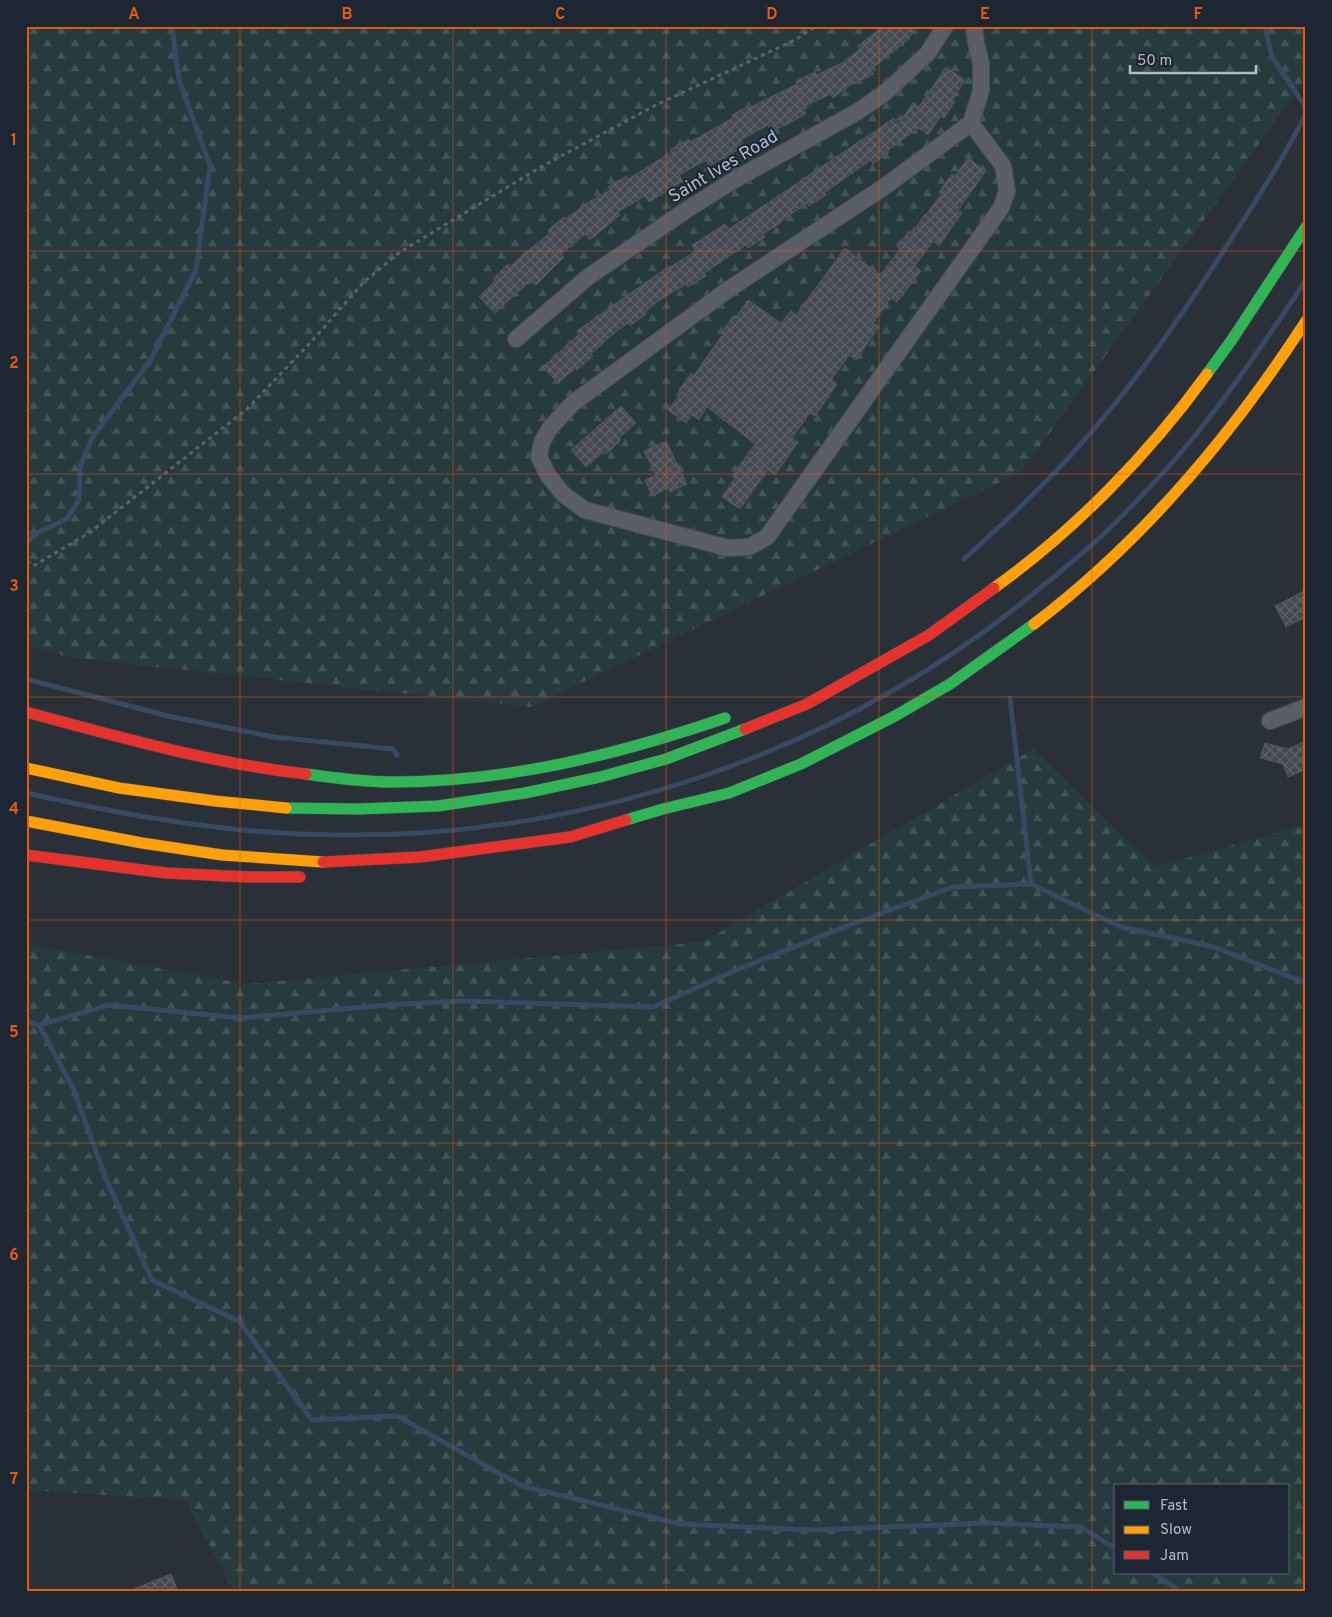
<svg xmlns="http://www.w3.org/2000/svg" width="1332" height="1617" font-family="Overpass,sans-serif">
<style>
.forest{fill:url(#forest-firs);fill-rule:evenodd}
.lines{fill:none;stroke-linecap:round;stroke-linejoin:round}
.stream{stroke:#384963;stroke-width:5}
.building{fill:url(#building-cross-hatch);stroke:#52575f}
.street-casing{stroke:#484c53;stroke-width:18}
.fast-casing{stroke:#474c53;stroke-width:12}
.slow-casing{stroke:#474c53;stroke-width:12}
.jam-casing{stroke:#474c53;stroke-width:12}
.path{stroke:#5d636a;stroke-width:3;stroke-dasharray:4 4;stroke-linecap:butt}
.street{stroke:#5a5e66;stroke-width:16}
.fast{stroke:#30b455;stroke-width:11}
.slow{stroke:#ff9f0a;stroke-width:11}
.jam{stroke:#e5322d;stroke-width:11}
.grid{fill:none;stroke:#e8590c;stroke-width:1;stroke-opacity:0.55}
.labels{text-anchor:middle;stroke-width:4;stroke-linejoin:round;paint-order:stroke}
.street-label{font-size:18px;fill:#b4bcc9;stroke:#1d2633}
.neatline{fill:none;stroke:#e8590c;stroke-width:2}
.grid-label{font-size:16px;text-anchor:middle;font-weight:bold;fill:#e8590c}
</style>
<defs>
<pattern id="forest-firs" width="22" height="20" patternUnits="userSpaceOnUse" patternTransform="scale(1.25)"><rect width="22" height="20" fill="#273a3e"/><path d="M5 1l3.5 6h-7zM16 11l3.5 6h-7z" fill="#445559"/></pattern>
<pattern id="building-cross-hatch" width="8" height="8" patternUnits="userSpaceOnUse" patternTransform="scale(1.25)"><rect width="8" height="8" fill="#444950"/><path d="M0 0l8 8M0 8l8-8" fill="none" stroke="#5d6168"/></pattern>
</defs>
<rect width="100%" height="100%" fill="#2a3038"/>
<g class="forest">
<path d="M26 26H1306V79L1021 472 531 707 73 658 26 646Z"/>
<path d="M1033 749 1155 867 1306 824V1591H234L185 1500 26 1490V944L246 984 703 942ZM1116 1486H1288V1573H1116Z"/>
</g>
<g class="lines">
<g class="stream">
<path d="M1265 26 1272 57 1306 108"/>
<path d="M26 542 39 532 67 519 79 500 80 467 92 438 150 361 196 270 210 165 179 80 172 26"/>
<path d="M964 559C1004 523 1044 486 1080 445 1134 385 1180 318 1224 250 1253 206 1282 161 1306 114"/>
<path d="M26 679 168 716 274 737 393 749 397 755"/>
<path d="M1010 698 1031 884"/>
<path d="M26 793C116 813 206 830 299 834 568 846 838 758 1045 584 1068 565 1091 547 1112 526 1140 498 1168 469 1193 438 1234 388 1270 334 1306 280"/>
<path d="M26 1021 39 1025 109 1005 241 1018 387 1005 463 1001 653 1007 734 971 847 926 953 887 1031 884 1121 927 1214 947 1306 983"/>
<path d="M39 1025 73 1088 106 1179 152 1280 240 1322 312 1420 397 1416 522 1486 680 1524 815 1530 985 1523 1081 1527 1116 1549"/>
<path d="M1153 1573 1180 1591"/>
</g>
</g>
<g class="building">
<path d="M883 26H916L908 40 870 70 874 74 850 85 833 98 831 94 803 107 806 114 772 132 768 125 741 140 744 146 710 166 706 160 679 175 683 181 649 202 645 196 618 212 620 215 590 240 585 234 561 254 564 257 536 285 531 280 495 313 479 297 495 281 493 279 508 264 511 266 527 250 528 251 550 233 548 230 564 217 566 219 584 205 610 190 608 187 626 176 628 179 672 152 670 150 689 139 690 142 733 118 732 115 750 105 751 107 797 84 796 81 815 72 816 75 842 63 860 49 858 46Z"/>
<path d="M946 67 965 80 953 99 955 101 944 118 941 116 928 135 919 128 888 150 889 152 873 164 871 160 824 193 826 195 809 206 807 203 781 221 782 222 763 234 765 237 748 248 746 245 704 273 706 276 688 287 686 284 660 300 645 312 646 314 630 326 628 323 614 333 591 354 593 356 577 370 575 368 558 383 543 367 579 334 577 331 669 266 670 267 696 251 692 245 725 224 729 229 894 118 898 124 913 103 919 107Z"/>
<path d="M968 158 986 171 958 210 962 213 939 246 933 241 915 266 921 271 897 302 891 298 873 323 879 327 856 360 849 355 831 380 837 384 815 416 810 413 792 438 798 442 775 475 768 470 740 509 722 497 735 478 732 476 755 444 707 407 699 420 692 415 686 423 668 410 682 392 679 390 691 373 694 375 723 334 721 333 733 316 735 318 748 300 781 323 791 311 796 315 845 248 880 275 900 249 897 247 909 231 912 233 925 214 926 215 942 193 939 192 952 174 955 176Z"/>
<path d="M621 406 636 423 619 438 621 440 606 454 603 452 586 467 571 450Z"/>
<path d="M666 441 687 484 670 492 668 488 652 496 645 480 656 475 644 451Z"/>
<path d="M1306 590V617L1286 627 1275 606Z"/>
<path d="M1306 741V769L1288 777 1283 764 1260 758 1265 743 1288 749Z"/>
<path d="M171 1574 178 1591H131V1590Z"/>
</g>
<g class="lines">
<g class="street-casing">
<g id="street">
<path d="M971 123 1003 166 1007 191 1001 208 767 537 749 547 728 548 585 510 563 494 548 475 539 457 542 442 550 428 573 403 729 289 884 187 971 123 981 91V63L976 43 974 26"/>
<path d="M516 339 588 277 688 209 734 180 857 112 886 92 928 53 945 26"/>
<path d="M1270 721 1306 707"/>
</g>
</g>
<g class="fast-casing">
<g id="fast">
<path d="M1207 374 1231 341 1306 227"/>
<path d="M306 774C334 778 363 782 392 782 507 782 617 755 725 718"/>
<path d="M286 808 358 809 438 806 525 793 600 777 666 759 745 729"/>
<path d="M626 820 663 809 729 793 801 764 895 716 950 684 1034 624"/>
</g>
</g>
<g class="slow-casing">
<g id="slow">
<path d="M994 588C1074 531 1149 454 1207 374"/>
<path d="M1034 624C1143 541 1232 435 1306 321"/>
<path d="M26 768 119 788 215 801 286 808"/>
<path d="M26 821 142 843 222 855 323 862"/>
</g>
</g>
<g class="jam-casing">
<g id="jam">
<path d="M26 712C119 737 210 763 306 774"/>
<path d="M745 729 807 704 929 635 994 588"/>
<path d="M26 855 166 873 249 877H300"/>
<path d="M323 862 420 857 570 837 626 820"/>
</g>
</g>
<path class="path" d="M26 562 35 565 89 533 247 409 311 342 364 282 400 252 539 168 656 105 797 39 815 26"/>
<use href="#street" class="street"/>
<use href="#fast" class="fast"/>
<use href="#slow" class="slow"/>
<use href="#jam" class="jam"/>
</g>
<path class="grid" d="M240 26V1591M453 26V1591M666 26V1591M879 26V1591M1092 26V1591M26 251H1306M26 474H1306M26 697H1306M26 920H1306M26 1143H1306M26 1366H1306"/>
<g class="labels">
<g class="street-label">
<text transform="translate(723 166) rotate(-31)" y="6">Saint Ives Road</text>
</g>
</g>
<rect width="1332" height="1617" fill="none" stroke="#1d2633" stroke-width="55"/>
<rect x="1114" y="1484" width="175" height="90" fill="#1d2633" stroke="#59626f"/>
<rect x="1124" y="1501" width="25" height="8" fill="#30b455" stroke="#59626f"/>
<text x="1160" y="1510" font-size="15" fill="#b4bcc9">Fast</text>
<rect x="1124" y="1526" width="25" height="8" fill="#ff9f0a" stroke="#59626f"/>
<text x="1160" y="1534" font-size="15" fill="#b4bcc9">Slow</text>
<rect x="1124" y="1551" width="25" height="8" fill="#e5322d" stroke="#59626f"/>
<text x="1160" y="1560" font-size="15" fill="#b4bcc9">Jam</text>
<path d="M1130 65v8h126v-8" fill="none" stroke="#b4bcc9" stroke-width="2.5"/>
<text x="1137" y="65" font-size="15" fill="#b4bcc9" stroke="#1d2633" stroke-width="4" paint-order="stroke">50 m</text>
<rect x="28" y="28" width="1276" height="1562" class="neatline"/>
<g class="grid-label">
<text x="134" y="19">A</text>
<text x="347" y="19">B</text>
<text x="560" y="19">C</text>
<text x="772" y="19">D</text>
<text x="985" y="19">E</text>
<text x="1198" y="19">F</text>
<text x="14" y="145">1</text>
<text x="14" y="368">2</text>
<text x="14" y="591">3</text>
<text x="14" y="814">4</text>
<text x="14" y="1037">5</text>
<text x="14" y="1260">6</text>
<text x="14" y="1484">7</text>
</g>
</svg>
